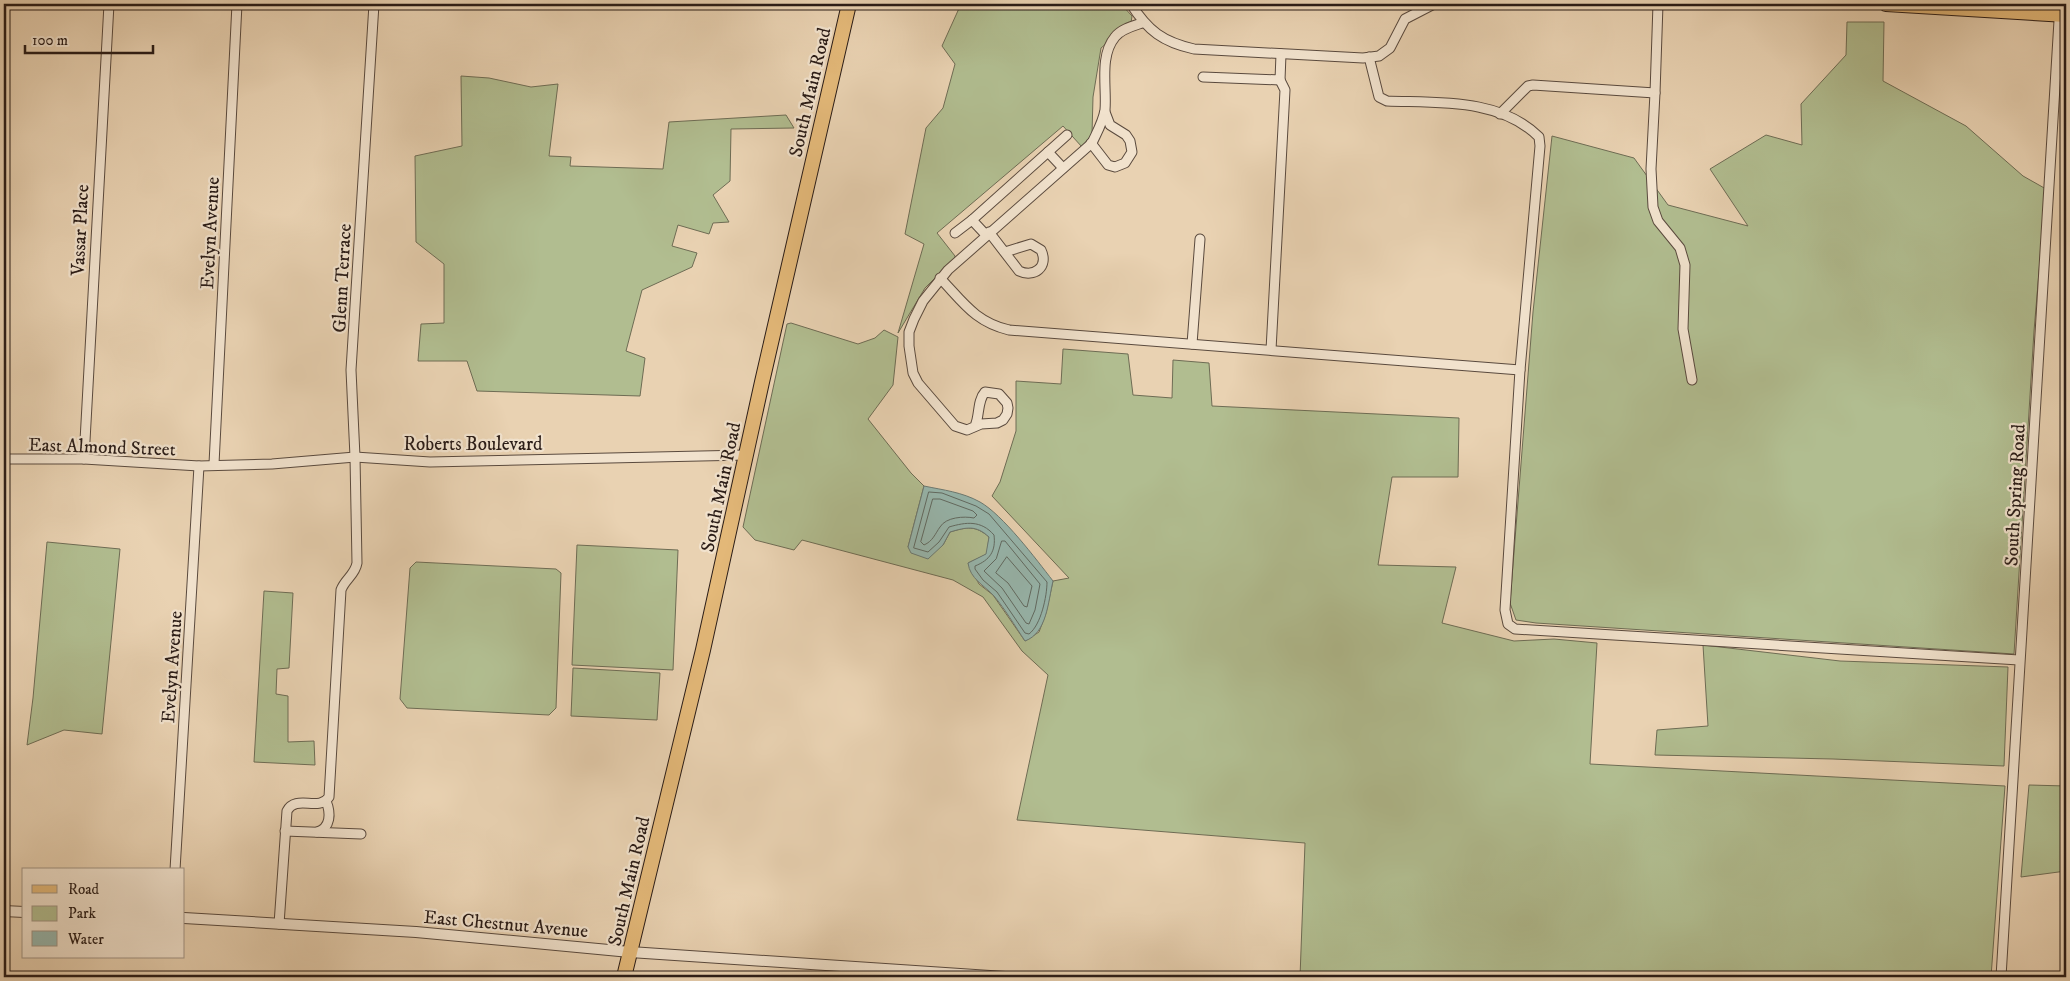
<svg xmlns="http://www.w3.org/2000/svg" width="2070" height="981" font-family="'IM FELL DW Pica',serif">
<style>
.green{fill:#b1bd90;stroke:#6e6c54}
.water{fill:#97b7ae;stroke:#6b7972}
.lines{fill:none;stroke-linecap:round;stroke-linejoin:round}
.shore{stroke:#606a62;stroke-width:1}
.minor-casing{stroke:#5a4a3e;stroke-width:11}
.tertiary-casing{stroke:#5a4a3e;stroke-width:12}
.primary-casing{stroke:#2a1c17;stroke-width:16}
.minor{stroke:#f1e2cd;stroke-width:9}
.tertiary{stroke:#f1e2cd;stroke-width:10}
.primary{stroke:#e4b979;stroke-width:14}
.labels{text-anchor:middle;stroke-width:4.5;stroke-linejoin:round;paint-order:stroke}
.street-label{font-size:19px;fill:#2a1c17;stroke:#f1e2cd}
</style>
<rect width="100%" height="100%" fill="#e9d2b2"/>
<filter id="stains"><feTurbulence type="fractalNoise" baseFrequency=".004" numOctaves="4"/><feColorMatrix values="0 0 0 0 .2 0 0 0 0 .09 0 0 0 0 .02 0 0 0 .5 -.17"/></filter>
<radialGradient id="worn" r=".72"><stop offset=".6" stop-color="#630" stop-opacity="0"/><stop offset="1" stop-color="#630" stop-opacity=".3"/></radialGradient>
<g class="green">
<path d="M961 4H1121L1132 16 1131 23 1101 48 1093 97 1092 134 1082 147 1063 126 937 233 955 256V258L925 288 898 333 924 244 905 234 926 128 943 108 955 64 942 46Z"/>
<path d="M1847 22H1884L1883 81 1966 126 2023 176 2046 189 2034 331 2014 654 1536 623 1516 620 1510 603 1533 312 1552 136 1634 158 1668 205 1748 226 1710 169 1766 135 1802 145 1801 104 1846 55Z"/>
<path d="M461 76 489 78 531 87 558 84 549 156 571 157 570 166 663 169 669 122 786 115 794 128 731 129 730 181 713 195 729 222 713 223 709 234 678 225 672 246 697 253 692 267 642 290 626 351 645 358 640 396 477 391 467 361H418L421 324 444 323V264L416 242 415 156 462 146Z"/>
<path d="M791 323 858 344 875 338 884 330 898 337 893 385 868 419 911 473 924 486 908 547 943 545 950 532C967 527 975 525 989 537L987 554 968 563 979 584 993 595 1025 641 1039 632 1046 613 1053 581 1069 578 992 496 1000 482 1016 431V381L1061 384 1063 349 1128 354 1133 395 1172 398 1173 360 1209 363 1212 406 1459 418 1458 477H1392L1378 565 1456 567 1442 623 1514 641 1554 639 1597 643 1590 764 2005 786 1991 977H1300L1305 843 1017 820 1048 675 1022 651 983 597 953 580 802 540 794 550 755 540 743 527 787 324Z"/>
<path d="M47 542 120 549 102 734 64 730 27 745 33 698Z"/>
<path d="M577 545 678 550 673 670 572 665Z"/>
<path d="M416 562 556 569 561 573 556 708 549 715 407 708 400 699 410 568Z"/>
<path d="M264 591 293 593 289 668 277 669 276 694 288 696V742L314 741 315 765 254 762Z"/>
<path d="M1703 645 1840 661 2008 667 2004 766 1833 759 1655 755 1657 730 1708 726Z"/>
<path d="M573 668 660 673 657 720 571 716Z"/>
<path d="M2029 785 2066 786V871L2021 877Z"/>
</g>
<path class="water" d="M924 486C943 490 962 492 980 502 1003 515 1036 559 1053 581 1048 602 1047 633 1025 641 1015 626 1005 609 994 596 984 585 970 579 968 563L986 554 989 537C976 525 967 527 950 532L943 545 928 559 911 553 908 547Z"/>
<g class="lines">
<g class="shore">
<path d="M929 492 942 493 976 506 989 514 1047 582C1047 596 1041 625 1029 634L1025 633 997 592 983 580 975 569V566C990 560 996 551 994 535 981 520 966 522 949 527L939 542 928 552 914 548Z"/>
<path d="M933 499H940L973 511 977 515 974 518C964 516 946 517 940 527 935 534 933 541 924 545L921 542Z"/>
<path d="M1002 541H1005L1040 584 1035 610 1029 624 1026 623 1002 588 984 571 996 559Z"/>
<path d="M1007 557 1032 586 1027 607 1024 606 1008 583 996 573Z"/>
</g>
<g class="minor-casing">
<g id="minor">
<path d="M1131 4C1148 31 1163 42 1194 49L1363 58 1379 56 1390 48 1405 19 1434 4"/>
<path d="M1369 57 1379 97 1387 101C1438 103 1500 98 1539 137L1540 146 1520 370 1505 610 1508 624 1515 629 2019 660"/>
<path d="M1203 77 1280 80 1281 54"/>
<path d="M1655 93 1651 169 1653 207 1658 221 1680 248 1685 265 1683 329 1692 380"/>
<path d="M1500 114 1528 86 1533 85 1655 93 1658 4"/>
<path d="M1091 143 1108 165 1115 167 1125 163 1132 152 1130 141 1126 135 1110 125 1105 112"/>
<path d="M1048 152 1063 168"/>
<path d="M972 220 1067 135"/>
<path d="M989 232 1019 271C1034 278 1049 267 1041 250L1031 244 1005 252"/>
<path d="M955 233 972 220 986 235"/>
<path d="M940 278C963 302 975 322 1009 330L1520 370"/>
<path d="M1192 344 1200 239"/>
<path d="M1271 350 1285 90 1280 80"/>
<path d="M975 426C980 415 977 401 985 392L999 394 1007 403 1008 408 1007 414 1003 420 997 423 981 424 967 430 955 426 918 383 913 373 909 346V332L914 319 923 301 948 270 1092 143C1097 132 1103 122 1105 110 1107 88 1099 56 1115 37 1121 29 1133 26 1142 23"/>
<path d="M4 459H84L199 466 272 464 355 457 430 462 746 455"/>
<path d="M84 459 109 4"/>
<path d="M214 464 237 4"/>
<path d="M285 831 361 834"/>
<path d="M317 832C331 828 331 813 326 801"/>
<path d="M175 870 199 466"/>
<path d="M279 924 287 811C296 794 319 812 329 797L341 590C345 579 355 575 357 563L355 457 351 370 374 4"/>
<path d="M2001 977 2060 4"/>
</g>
</g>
<g class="tertiary-casing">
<g id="tertiary">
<path d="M4 911 24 912"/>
<path d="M184 918 416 932 630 952 1005 977"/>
</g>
</g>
<g class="primary-casing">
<g id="primary">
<path d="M1886 4 2066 15"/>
<path d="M624 977 703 650 762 382 849 4"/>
</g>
</g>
<use href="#minor" class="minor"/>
<use href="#tertiary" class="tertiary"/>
<use href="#primary" class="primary"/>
</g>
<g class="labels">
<g class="street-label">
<text transform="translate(809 92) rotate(-77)" y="7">South Main Road</text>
<text transform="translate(79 230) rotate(-87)" y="7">Vassar Place</text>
<text transform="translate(209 233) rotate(-87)" y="7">Evelyn Avenue</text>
<text transform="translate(341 278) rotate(-87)" y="7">Glenn Terrace</text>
<text x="473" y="450">Roberts Boulevard</text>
<text transform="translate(102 446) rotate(2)" y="7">East Almond Street</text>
<text transform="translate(720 487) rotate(-78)" y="7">South Main Road</text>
<text transform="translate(2014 495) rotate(-87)" y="7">South Spring Road</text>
<text transform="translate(171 667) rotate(-86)" y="7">Evelyn Avenue</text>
<text transform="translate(628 881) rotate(-77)" y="7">South Main Road</text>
<text transform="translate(506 923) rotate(5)" y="7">East Chestnut Avenue</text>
</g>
</g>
<rect width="2070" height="981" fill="none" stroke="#e9d2b2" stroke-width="20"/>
<rect x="5" y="5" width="2060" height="971" fill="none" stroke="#2a1c17" stroke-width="2.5"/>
<rect x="10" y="10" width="2050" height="961" fill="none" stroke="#2a1c17"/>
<rect x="22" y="868" width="162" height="90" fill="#f1e2cd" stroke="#a19384"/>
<rect x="32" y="885" width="25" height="8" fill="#e4b979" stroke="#a19384"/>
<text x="68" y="894" font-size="15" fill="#2a1c17">Road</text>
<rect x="32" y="906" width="25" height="15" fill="#b1bd90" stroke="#a19384"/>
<text x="68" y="918" font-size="15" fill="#2a1c17">Park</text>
<rect x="32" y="931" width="25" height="15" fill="#97b7ae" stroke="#a19384"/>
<text x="68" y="944" font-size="15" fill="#2a1c17">Water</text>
<path d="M25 45v8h128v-8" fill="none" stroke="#2a1c17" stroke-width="2.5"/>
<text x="32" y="45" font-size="15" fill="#2a1c17" stroke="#f1e2cd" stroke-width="4" paint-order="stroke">100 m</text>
<rect width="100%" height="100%" filter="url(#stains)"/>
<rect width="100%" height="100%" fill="url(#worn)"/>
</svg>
